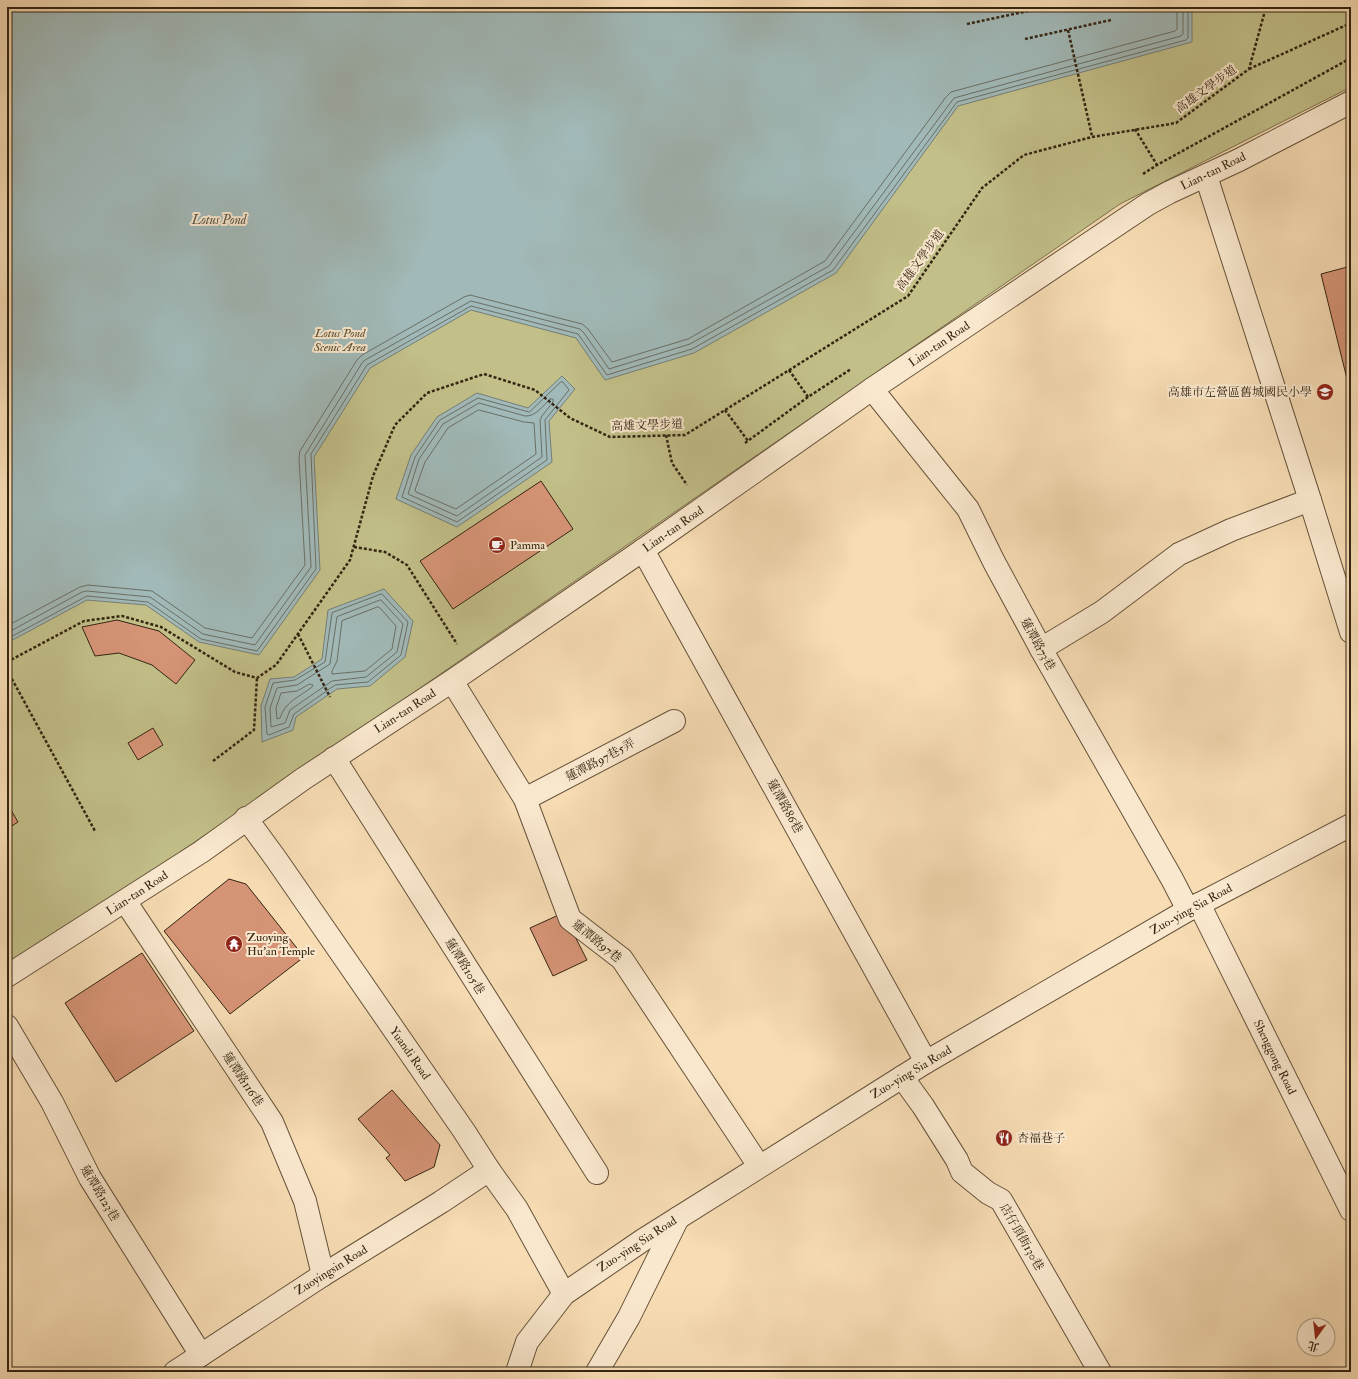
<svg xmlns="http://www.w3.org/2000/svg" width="1358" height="1379" font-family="'IM FELL Double Pica','Noto Serif TC',serif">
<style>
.green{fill:#c2bf89;stroke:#7b724e}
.water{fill:#a1b9b8;stroke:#757e76}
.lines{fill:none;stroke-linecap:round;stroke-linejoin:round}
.shore{stroke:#6a6f65;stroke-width:1}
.building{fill:#d69476;stroke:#342512}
.minor-casing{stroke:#65533a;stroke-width:24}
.path{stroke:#342512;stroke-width:2.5;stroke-dasharray:3 2;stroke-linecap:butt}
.minor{stroke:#fae8ce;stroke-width:22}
.labels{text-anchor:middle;stroke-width:4;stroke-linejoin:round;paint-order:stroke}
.street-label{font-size:12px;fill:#342512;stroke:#fae8ce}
.park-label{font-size:12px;font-style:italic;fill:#584c30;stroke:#fae8ce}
.poi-label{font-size:12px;fill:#342512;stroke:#fae8ce;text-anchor:start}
.water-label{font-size:13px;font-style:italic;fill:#555144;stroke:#fae8ce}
</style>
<rect width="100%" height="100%" fill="#f7dcb4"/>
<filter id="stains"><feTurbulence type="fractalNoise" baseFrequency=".005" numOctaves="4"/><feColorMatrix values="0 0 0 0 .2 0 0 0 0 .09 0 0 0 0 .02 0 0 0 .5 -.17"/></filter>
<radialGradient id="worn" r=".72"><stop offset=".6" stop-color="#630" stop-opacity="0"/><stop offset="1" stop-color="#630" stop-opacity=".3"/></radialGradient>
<path class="green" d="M7 7H1351V87L1120 204 387 711 7 970Z"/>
<g class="water">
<path d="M7 7H1192V42L958 106 836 273 694 353 605 380 576 338 471 310 370 368 314 457 320 570 259 655 199 642 146 605 87 600 7 643Z"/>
<path d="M562 376 575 389 549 421 552 462 457 527 396 499 411 455 437 417 477 393 528 408Z"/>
<path d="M384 589 413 621 405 657 370 686 337 689 296 717 293 730 262 742 261 706 270 679 294 677 322 659 328 610Z"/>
</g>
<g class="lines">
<g class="shore">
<path d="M561 382H563L569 390 545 420 547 460 457 522 402 497 415 457 440 420 478 398 529 412Z"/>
<path d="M550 399H553V402L542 416 540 420 542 457 457 516 408 494 419 459 443 424 479 403 525 416C535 417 543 406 550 399Z"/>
<path d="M479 410 524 422 534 423 536 454 456 509 416 492 415 490 425 462 448 428Z"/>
<path d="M382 594 408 622 401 655 368 682 335 685 294 714 289 727 269 735 267 734 265 707 273 683 295 680 325 662 332 613Z"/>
<path d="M381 600 403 624 397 652 366 677 332 681 290 710 285 723 271 727 270 708 277 688 297 685 330 664 337 617Z"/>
<path d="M378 607 380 608 396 626 392 649 365 671 332 674V671L337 661 342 621Z"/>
<path d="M7 626 80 587 88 585 152 591 205 628 252 638 305 565 299 458 300 451 357 360 362 355 464 297 470 295 582 324 588 329 612 362 688 339 825 261 946 97 951 92 1175 31 1177 29V7"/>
<path d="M7 633 82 592 87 591 150 597 203 634 255 645 311 567 305 455 362 363 365 360 471 301 580 329 584 333 609 369 690 344 829 266 954 98 1181 36 1183 34V7"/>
<path d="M7 639 87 596 148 602 201 639 257 651 316 569 311 454 367 365 471 306 578 334 607 375 692 349 833 270 957 102 1186 40 1188 38V7"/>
<path d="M310 684 313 685 312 687C299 697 285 702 280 718L277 719 276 708 281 693 297 691Z"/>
</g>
</g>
<g class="building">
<path d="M1351 266V386L1349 387 1321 274Z"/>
<path d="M541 481 573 529 453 609 420 561Z"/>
<path d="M117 620 159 631 195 660 176 684 152 665 119 653 95 656 82 627Z"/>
<path d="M153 728 163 745 138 760 128 743Z"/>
<path d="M8 805 18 822 7 829V806Z"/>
<path d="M229 879 246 884 304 957 230 1014 164 931Z"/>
<path d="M563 913 587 960 553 976 530 928Z"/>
<path d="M142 953 194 1031 116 1082 65 1003Z"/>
<path d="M392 1090 440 1145 434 1167 405 1181 386 1158 390 1155 358 1119Z"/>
</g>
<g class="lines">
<g class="minor-casing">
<g id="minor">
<path d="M1206 176 1310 500 1351 632"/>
<path d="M872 389 968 509 994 562 1041 649 1172 879 1188 910"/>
<path d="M643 550 926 1062"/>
<path d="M1041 649 1102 612 1179 554 1231 530 1310 500"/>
<path d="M452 681 525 799 570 919 622 959 759 1166"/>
<path d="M334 758 597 1173"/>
<path d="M525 799 674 721"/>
<path d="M246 818 276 859 464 1131 489 1170 517 1209 564 1294"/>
<path d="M125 901 272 1122 305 1201 323 1275"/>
<path d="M1199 904 1351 1210"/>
<path d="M7 976 201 852 303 779 452 681 643 550 872 389 1148 204 1170 192 1239 160 1351 102"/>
<path d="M7 1026 52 1102 90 1178 201 1355"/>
<path d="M902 1077 923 1106 957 1160 962 1172 988 1193 1001 1200 1100 1372"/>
<path d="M175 1372 323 1275 441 1202 489 1170"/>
<path d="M517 1372 527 1342 564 1294 643 1240 926 1062 1188 910 1351 825"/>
<path d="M597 1372 629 1317 678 1218"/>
</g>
</g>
<g class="path">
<path d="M967 24 1028 11 1027 7"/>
<path d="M1068 30 1092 136"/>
<path d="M1025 39 1111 20"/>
<path d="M1249 69 1351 23"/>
<path d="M1135 129 1157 165"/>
<path d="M1143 174 1157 165 1351 58"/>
<path d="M789 370 808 397"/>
<path d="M725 410 748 441"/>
<path d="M666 435 672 463 687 485"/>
<path d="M745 443 808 397 851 369"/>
<path d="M354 547 385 552 407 565 457 644"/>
<path d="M298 634 330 697"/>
<path d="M7 662 84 621 122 616 161 627 235 672 257 678 276 665 350 560 373 476 395 425 427 393 484 374 535 390 570 418 610 437 685 435 908 296 982 188 1024 155 1092 137 1176 123 1249 69 1266 7"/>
<path d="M7 670 95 831"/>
<path d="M213 761 254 730 257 678"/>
</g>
<use href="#minor" class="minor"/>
</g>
<defs>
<g id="school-disc" transform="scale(0.9)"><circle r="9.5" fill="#8f2418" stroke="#fae8ce"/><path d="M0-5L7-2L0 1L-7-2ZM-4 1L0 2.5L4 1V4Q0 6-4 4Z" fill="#fff"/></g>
<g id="cafe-disc" transform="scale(0.9)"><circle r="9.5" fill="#8f2418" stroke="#fae8ce"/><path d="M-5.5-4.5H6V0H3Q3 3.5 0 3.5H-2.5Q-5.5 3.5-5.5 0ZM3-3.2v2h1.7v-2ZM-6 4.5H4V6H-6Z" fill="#fff"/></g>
<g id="temple-disc" transform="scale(0.9)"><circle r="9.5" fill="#8f2418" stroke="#fae8ce"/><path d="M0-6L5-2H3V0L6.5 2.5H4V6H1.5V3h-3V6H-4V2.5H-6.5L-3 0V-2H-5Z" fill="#fff"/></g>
<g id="restaurant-disc" transform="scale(0.9)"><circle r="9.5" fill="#8f2418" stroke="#fae8ce"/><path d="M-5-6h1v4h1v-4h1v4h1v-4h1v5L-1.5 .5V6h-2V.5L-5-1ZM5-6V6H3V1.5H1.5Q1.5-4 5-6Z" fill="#fff"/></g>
</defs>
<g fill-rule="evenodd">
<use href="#school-disc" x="1325" y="392"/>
<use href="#cafe-disc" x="497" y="545"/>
<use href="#temple-disc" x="234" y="944"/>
<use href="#restaurant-disc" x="1004" y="1138"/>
</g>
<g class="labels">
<g class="street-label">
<text transform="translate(1206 89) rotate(-36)" y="4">高雄文學步道</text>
<text transform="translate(1213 171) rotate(-26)" y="4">Lian-tan Road</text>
<text transform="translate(920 260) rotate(-54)" y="4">高雄文學步道</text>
<text transform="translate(939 344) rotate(-34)" y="4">Lian-tan Road</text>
<text transform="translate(647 425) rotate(-2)" y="4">高雄文學步道</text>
<text transform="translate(673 529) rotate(-35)" y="4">Lian-tan Road</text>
<text transform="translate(1038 644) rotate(61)" y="4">蓮潭路73巷</text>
<text transform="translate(405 711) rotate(-33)" y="4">Lian-tan Road</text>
<text transform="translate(600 760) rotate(-28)" y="4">蓮潭路97巷5弄</text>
<text transform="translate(785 806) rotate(61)" y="4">蓮潭路86巷</text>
<text transform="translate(137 893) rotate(-33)" y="4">Lian-tan Road</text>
<text transform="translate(1191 909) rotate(-29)" y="4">Zuo-ying Sia Road</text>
<text transform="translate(597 941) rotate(39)" y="4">蓮潭路97巷</text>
<text transform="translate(465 966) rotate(58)" y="4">蓮潭路105巷</text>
<text transform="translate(410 1053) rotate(55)" y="4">Yuandi Road</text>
<text transform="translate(1275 1057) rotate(64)" y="4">Shenggong Road</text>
<text transform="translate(911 1072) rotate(-31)" y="4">Zuo-ying Sia Road</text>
<text transform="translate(243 1079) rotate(56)" y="4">蓮潭路116巷</text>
<text transform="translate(100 1193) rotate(59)" y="4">蓮潭路123巷</text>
<text transform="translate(1022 1237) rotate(60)" y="4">店仔頂街130巷</text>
<text transform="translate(637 1244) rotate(-33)" y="4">Zuo-ying Sia Road</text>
<text transform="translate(331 1270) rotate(-32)" y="4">Zuoyingsin Road</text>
</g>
<g class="park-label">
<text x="340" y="337">Lotus Pond<tspan x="340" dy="14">Scenic Area</tspan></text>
</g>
<g class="poi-label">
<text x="1312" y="396" text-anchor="end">高雄市左營區舊城國民小學</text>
<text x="510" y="549">Pamma</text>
<text x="247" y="941">Zuoying<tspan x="247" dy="14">Hu'an Temple</tspan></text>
<text x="1017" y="1142">杏福巷子</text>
</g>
<g class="water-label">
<text x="219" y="224">Lotus Pond</text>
</g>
</g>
<rect width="1358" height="1379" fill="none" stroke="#f7dcb4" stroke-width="24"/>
<rect x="8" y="8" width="1342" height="1363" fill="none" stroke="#342512" stroke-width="2"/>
<rect x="12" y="12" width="1334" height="1355" fill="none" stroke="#342512"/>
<g transform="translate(1316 1337) rotate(195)"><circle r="19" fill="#fae8ce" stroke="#ab9a83"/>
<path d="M0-3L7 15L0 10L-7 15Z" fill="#8f2418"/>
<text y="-6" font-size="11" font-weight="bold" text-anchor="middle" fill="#342512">北</text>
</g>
<rect width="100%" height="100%" filter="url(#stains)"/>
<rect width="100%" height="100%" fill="url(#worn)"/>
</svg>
